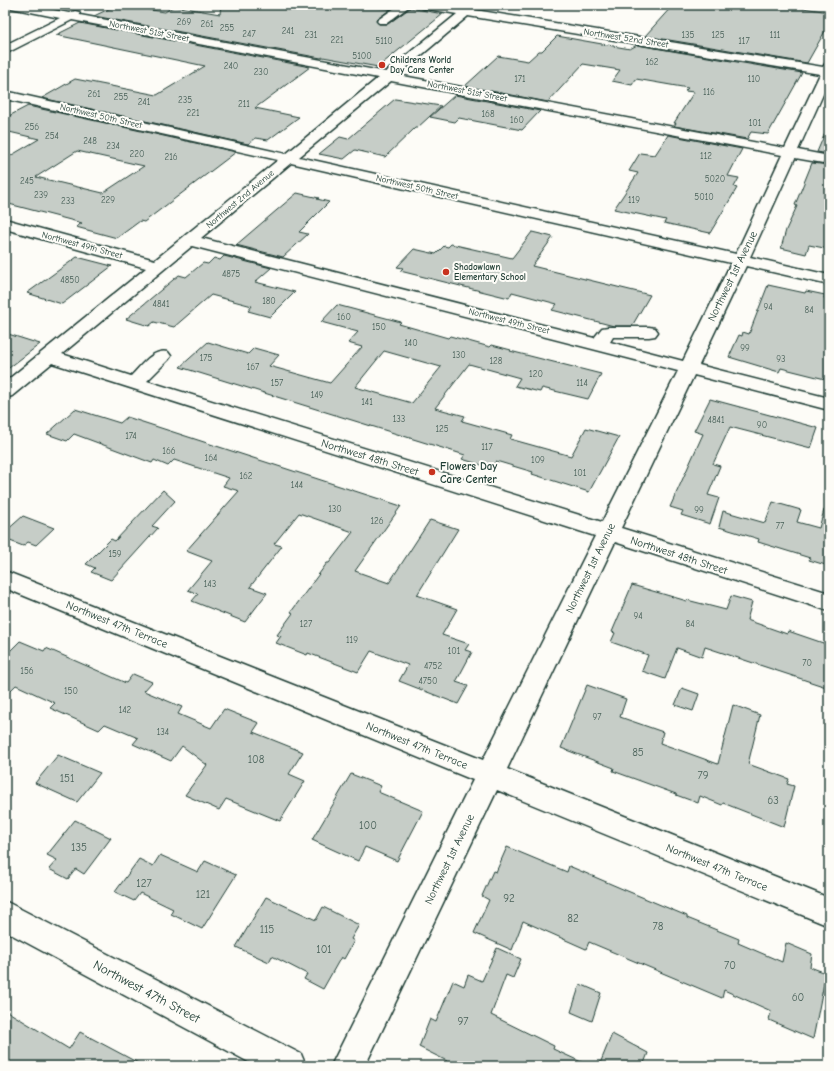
<svg xmlns="http://www.w3.org/2000/svg" width="834" height="1071" font-family="'Comic Neue',sans-serif">
<style>
.building{fill:#c6cdc7;stroke:#1f3d34;fill-rule:evenodd}
.lines{fill:none;stroke-linecap:round;stroke-linejoin:round}
.minor-casing{stroke:#1f3d34;stroke-width:3}
.minor{fill:#fdfcf7;fill-rule:evenodd}
.poi-dot{fill:#c8321e;stroke:#fdfcf7;stroke-width:1.5}
.labels{text-anchor:middle;stroke-width:4;stroke-linejoin:round;paint-order:stroke}
.number-label{font-size:9px;fill:#496159}
.far-street-label{font-size:9px;fill:#1f3d34;stroke:#fdfcf7}
.far-poi-label{font-size:9px;font-weight:bold;fill:#1f3d34;stroke:#fdfcf7;text-anchor:start}
.street-label{font-size:11px;fill:#1f3d34;stroke:#fdfcf7}
.poi-label{font-size:11px;font-weight:bold;fill:#1f3d34;stroke:#fdfcf7;text-anchor:start}
.near-number-label{font-size:11px;fill:#496159}
.near-street-label{font-size:13px;fill:#1f3d34;stroke:#fdfcf7}
</style>
<rect width="100%" height="100%" fill="#fdfcf7"/>
<filter id="ink" filterUnits="userSpaceOnUse"><feTurbulence type="fractalNoise" baseFrequency=".025" numOctaves="2"/><feDisplacementMap in="SourceGraphic" scale="8" xChannelSelector="R" yChannelSelector="G"/><feConvolveMatrix kernelMatrix="1 2 1 2 8 2 1 2 1" color-interpolation-filters="sRGB"/></filter>
<g filter="url(#ink)">
<g class="building">
<path d="M117 5 165 12 174 6 220 14 221 5H354L391 9 376 20 379 24H388L410 8 443 14 378 67 323 57 321 58 94 16Z"/>
<path d="M673 5H784L829 12V24L807 63 645 36Z"/>
<path d="M80 23 310 67 255 108 299 117 268 140 256 138 248 144 42 98 75 79 157 95 205 66 56 35Z"/>
<path d="M557 36 630 49 637 45 802 73 768 134 751 132 747 139 674 126 676 123H674L694 92 685 91 688 88 636 79 632 85 612 81 620 70 583 64 548 102 465 86 498 56 528 61 539 51H542Z"/>
<path d="M455 95 540 111 522 130 459 118 455 122 430 117Z"/>
<path d="M395 99 441 106 417 128H415L385 157 355 150 344 159 319 154 340 137 348 139Z"/>
<path d="M28 106 236 152 144 222 140 221 117 238 76 227 82 223 5 203V159L39 139 5 131V118ZM77 151 144 166 103 193 36 177Z"/>
<path d="M829 124V154L817 152Z"/>
<path d="M668 135 742 149 728 176 739 178 734 187 737 188 710 233 664 223 666 220 614 209 638 173 629 171 640 153 655 155Z"/>
<path d="M812 163 829 165V249L809 245 806 254 781 248 786 230 797 206 795 205Z"/>
<path d="M297 193 319 198 317 199 329 202 299 232 308 234 283 257 236 245Z"/>
<path d="M532 232 553 237 532 266 650 295 632 326H614L552 310 557 304 512 292 509 298 400 271 403 268 397 267 414 249 436 254 444 246 448 247 451 244 512 258Z"/>
<path d="M224 256 271 268 255 282 295 292 270 317 248 311 252 306 211 295 174 327 154 322 149 326 126 319 179 275 186 277 203 263 208 264 214 258 220 260Z"/>
<path d="M77 257 112 266 62 304 27 293Z"/>
<path d="M768 285 805 293 806 291 825 295 824 298 829 299V380L781 368 779 372 729 357 739 335 742 336 743 332 749 334Z"/>
<path d="M337 305 401 322 399 324 448 338 450 336 490 347 492 345 511 350 510 351 601 374 588 399 542 388 540 392 515 386 520 378 469 364 435 408 465 416 462 421 512 435 510 439 571 456 586 428 619 437 589 492 532 474 533 472 496 461 491 468 462 459 465 455 180 367 208 342 248 354 254 348 279 355 269 366 330 383 362 347 348 343 358 332 321 322ZM384 351 441 367 412 403 355 387Z"/>
<path d="M5 333 40 344 5 371Z"/>
<path d="M710 399 818 428 811 448 730 427 713 464 720 466 708 495 719 498 710 524 681 515 683 511 670 507 703 434 694 431Z"/>
<path d="M75 409 120 423 127 417 401 506 355 571 389 583 430 520 458 529 417 595 457 609 442 635 469 644 465 650 472 652 456 682 468 686 458 704 399 681 408 665 371 651 358 672 308 653 307 655 276 643 281 636 277 635 293 613 291 612 327 563H329L353 532 299 513 274 544 282 546 250 587 267 593 245 622 192 601 198 594 188 590 212 561 186 551 239 491 223 486 229 478 174 460 168 466 154 460 152 463 74 434 67 441 47 434Z"/>
<path d="M163 490 175 501 152 526 158 528 111 580 91 572 95 568 86 564 111 539 115 541Z"/>
<path d="M773 502 801 510 797 522 819 528 824 510 829 511V566L809 560 810 558 758 542 759 539 719 527 723 511 765 523Z"/>
<path d="M23 516 54 528 36 545 28 542 23 546 5 539V532Z"/>
<path d="M632 585 687 601V600L726 610 731 596 752 602 747 620 787 634 788 631 829 645V688L705 647 702 657 677 648 665 679 642 671 648 655 611 642 615 633 612 632Z"/>
<path d="M20 641 44 651 46 648 126 683 133 674 152 682 144 691 182 707 178 714 211 728 224 709 259 723 253 732 303 752 289 774 305 781 280 821 226 799 219 810 185 795 207 765 182 746 171 761 133 744 138 738 105 724 99 730 50 708 55 703 16 685 5 696V656Z"/>
<path d="M587 685 626 699 620 717 663 732 660 743 718 764 733 705 760 715 748 764 789 779 787 784 794 786 784 827 723 803 722 805 700 796 698 803 676 795V794L613 771 614 768 561 748Z"/>
<path d="M682 688 699 694 693 711 675 705Z"/>
<path d="M58 755 100 773 77 802 35 783Z"/>
<path d="M351 774 381 786 378 792 423 811 397 861 365 847 358 861 312 840Z"/>
<path d="M75 820 111 838 84 874 76 869 68 879 49 869 57 860 47 855Z"/>
<path d="M507 847 567 872 569 866 625 890 687 916V918L739 939 738 943 782 962 786 943 812 954 810 967 826 973 813 1039 769 1020 771 1011 724 990 722 998 589 942 586 949 523 921 512 950 474 933 489 900 482 896 493 871 496 872Z"/>
<path d="M160 855 198 872 205 861 236 875 202 929 171 914 173 909 140 893 134 901 115 892 139 859 153 866Z"/>
<path d="M266 897 316 920 323 907 359 925 351 939 354 941 344 959 341 957 323 989 304 979 307 974 272 956 269 962 236 947Z"/>
<path d="M497 948 521 959 513 978 506 975 491 1015 554 1046 553 1049 590 1066H445L447 1061 419 1047 430 1019 436 1022 453 981 464 986 468 975 482 981Z"/>
<path d="M580 984 601 993 592 1021 571 1012Z"/>
<path d="M5 1010 69 1049 80 1032 144 1066H5Z"/>
<path d="M612 1034 648 1053 643 1066H599Z"/>
</g>
<g class="lines">
<g class="minor-casing">
<g id="minor">
<path d="M6 5H28L69 13 75 11 79 12 80 15 386 72 457 14 422 8 417 5H442L464 9 468 5H480L475 10 823 67 825 64 829 63V81L798 150 829 156V164L795 158 750 257 829 275V285L746 266 699 365 829 398V410L694 375 621 528 829 593V611L615 542 507 769 829 898V926L497 790 365 1066H331L473 780 5 588V571L483 760 595 536 52 363 12 396 5 398V382L146 268 5 229V219L155 260 278 160 5 99V91L286 154 378 78 72 20 5 54V45L60 18 11 8ZM468 16 820 74 785 148 398 75ZM391 81 782 155 736 254 299 157ZM291 163 731 263 683 361 610 342 613 337H649L655 336 658 332 655 328 649 327H608L602 328 594 338 201 238ZM192 246 678 371 602 522 147 381 168 360 171 356 168 352C153 348 141 366 131 376L62 354Z"/>
<path d="M399 5H411L387 23H379L377 21 379 19Z"/>
<path d="M5 901 301 1054 306 1066H256L5 931Z"/>
</g>
</g>
<use href="#minor" class="minor"/>
</g>
</g>
<g class="poi-dot">
<circle cx="382" cy="65" r="4"/>
<circle cx="446" cy="272" r="4"/>
<circle cx="432" cy="472" r="4"/>
</g>
<g class="labels">
<g class="number-label">
<text x="184" y="25">269</text>
<text x="207" y="27">261</text>
<text x="227" y="31">255</text>
<text x="288" y="34">241</text>
<text x="249" y="37">247</text>
<text x="311" y="38">231</text>
<text x="688" y="38">135</text>
<text x="718" y="38">125</text>
<text x="775" y="38">111</text>
<text x="337" y="43">221</text>
<text x="384" y="44">5110</text>
<text x="744" y="44">117</text>
<text x="362" y="59">5100</text>
<text x="652" y="65">162</text>
<text x="231" y="69">240</text>
<text x="261" y="75">230</text>
<text x="520" y="82">171</text>
<text x="754" y="82">110</text>
<text x="709" y="95">116</text>
<text x="94" y="97">261</text>
<text x="121" y="100">255</text>
<text x="185" y="103">235</text>
<text x="144" y="105">241</text>
<text x="244" y="107">211</text>
<text x="193" y="116">221</text>
<text x="488" y="117">168</text>
<text x="517" y="123">160</text>
<text x="755" y="126">101</text>
<text x="32" y="130">256</text>
<text x="52" y="139">254</text>
<text x="90" y="144">248</text>
<text x="113" y="149">234</text>
<text x="137" y="157">220</text>
<text x="706" y="159">112</text>
<text x="171" y="160">216</text>
<text x="715" y="182">5020</text>
<text x="27" y="184">245</text>
<text x="41" y="198">239</text>
<text x="704" y="200">5010</text>
<text x="108" y="203">229</text>
<text x="634" y="203">119</text>
<text x="68" y="204">233</text>
<text x="231" y="277">4875</text>
<text x="70" y="283">4850</text>
<text x="269" y="304">180</text>
<text x="161" y="307">4841</text>
<text x="768" y="310">94</text>
<text x="809" y="313">84</text>
<text x="344" y="320">160</text>
<text x="379" y="330">150</text>
<text x="411" y="346">140</text>
<text x="745" y="351">99</text>
<text x="459" y="358">130</text>
<text x="206" y="361">175</text>
<text x="781" y="362">93</text>
<text x="496" y="364">128</text>
<text x="253" y="370">167</text>
<text x="536" y="377">120</text>
<text x="277" y="386">157</text>
<text x="582" y="386">114</text>
<text x="317" y="398">149</text>
<text x="367" y="405">141</text>
<text x="399" y="422">133</text>
<text x="716" y="423">4841</text>
<text x="762" y="428">90</text>
<text x="442" y="432">125</text>
<text x="131" y="439">174</text>
<text x="487" y="450">117</text>
<text x="169" y="454">166</text>
<text x="211" y="461">164</text>
<text x="538" y="463">109</text>
<text x="580" y="476">101</text>
<text x="246" y="479">162</text>
<text x="297" y="488">144</text>
<text x="335" y="512">130</text>
<text x="699" y="513">99</text>
<text x="377" y="524">126</text>
<text x="780" y="529">77</text>
<text x="115" y="557">159</text>
<text x="210" y="587">143</text>
<text x="638" y="619">94</text>
<text x="306" y="627">127</text>
<text x="690" y="627">84</text>
<text x="352" y="643">119</text>
<text x="454" y="654">101</text>
<text x="807" y="666">70</text>
<text x="433" y="669">4752</text>
<text x="27" y="674">156</text>
<text x="428" y="684">4750</text>
<text x="71" y="694">150</text>
<text x="125" y="713">142</text>
<text x="597" y="720">97</text>
<text x="163" y="735">134</text>
</g>
<g class="far-street-label">
<text transform="translate(149 31) rotate(11)" y="3">Northwest 51st Street</text>
<text transform="translate(626 38) rotate(9)" y="3">Northwest 52nd Street</text>
<text transform="translate(467 91) rotate(11)" y="3">Northwest 51st Street</text>
<text transform="translate(101 116) rotate(13)" y="3">Northwest 50th Street</text>
<text transform="translate(417 187) rotate(13)" y="3">Northwest 50th Street</text>
<text transform="translate(240 199) rotate(-40)" y="3">Northwest 2nd Avenue</text>
<text transform="translate(82 245) rotate(15)" y="3">Northwest 49th Street</text>
<text transform="translate(509 321) rotate(14)" y="3">Northwest 49th Street</text>
</g>
<g class="far-poi-label">
<text x="390" y="63">Childrens World<tspan x="390" dy="10">Day Care Center</tspan></text>
<text x="454" y="270">Shadowlawn<tspan x="454" dy="10">Elementary School</tspan></text>
</g>
<g class="street-label">
<text transform="translate(732 276) rotate(-64)" y="4">Northwest 1st Avenue</text>
<text transform="translate(370 457) rotate(17)" y="4">Northwest 48th Street</text>
<text transform="translate(679 555) rotate(18)" y="4">Northwest 48th Street</text>
<text transform="translate(590 568) rotate(-64)" y="4">Northwest 1st Avenue</text>
<text transform="translate(117 624) rotate(22)" y="4">Northwest 47th Terrace</text>
<text transform="translate(417 745) rotate(22)" y="4">Northwest 47th Terrace</text>
<text transform="translate(449 859) rotate(-64)" y="4">Northwest 1st Avenue</text>
<text transform="translate(717 867) rotate(22)" y="4">Northwest 47th Terrace</text>
</g>
<g class="poi-label">
<text x="440" y="470">Flowers Day<tspan x="440" dy="13">Care Center</tspan></text>
</g>
<g class="near-number-label">
<text x="638" y="756">85</text>
<text x="256" y="763">108</text>
<text x="703" y="779">79</text>
<text x="67" y="782">151</text>
<text x="773" y="804">63</text>
<text x="368" y="829">100</text>
<text x="79" y="851">135</text>
<text x="144" y="887">127</text>
<text x="203" y="898">121</text>
<text x="509" y="902">92</text>
<text x="573" y="922">82</text>
<text x="658" y="930">78</text>
<text x="267" y="933">115</text>
<text x="324" y="953">101</text>
<text x="730" y="969">70</text>
<text x="798" y="1001">60</text>
<text x="463" y="1025">97</text>
</g>
<g class="near-street-label">
<text transform="translate(147 991) rotate(28)" y="5">Northwest 47th Street</text>
</g>
</g>
<rect width="834" height="1071" fill="none" stroke="#fdfcf7" stroke-width="20"/>
<rect x="10" y="10" width="814" height="1051" fill="none" stroke="#1f3d34" stroke-width="1.5" filter="url(#ink)"/>
</svg>
